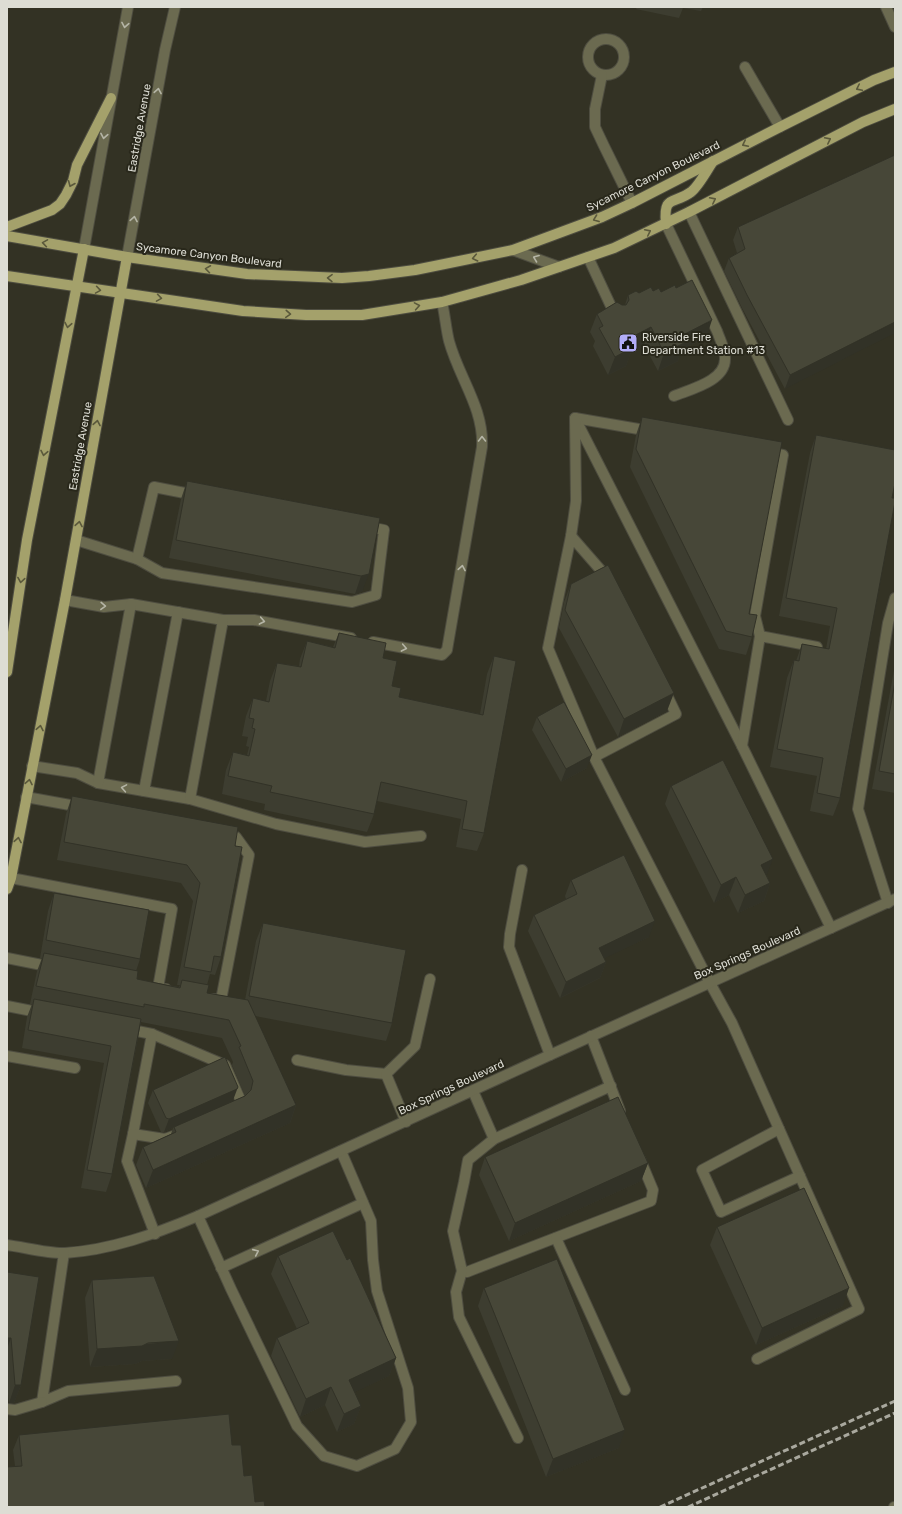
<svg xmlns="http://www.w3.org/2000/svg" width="902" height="1514" font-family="Rubik,sans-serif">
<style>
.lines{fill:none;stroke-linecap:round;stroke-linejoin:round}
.minor-casing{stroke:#4e4d40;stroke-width:12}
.major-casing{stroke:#4e4d40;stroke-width:12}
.minor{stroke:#6b6a50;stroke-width:10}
.major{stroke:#a4a16b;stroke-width:10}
.rail{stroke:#a9a89e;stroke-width:3;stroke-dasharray:6 3;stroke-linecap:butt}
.wall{fill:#3d3d30}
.shaded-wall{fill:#323227}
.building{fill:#474738;stroke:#323227}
.oneway{stroke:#b5b5a6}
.oneway2{stroke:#5a583b}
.labels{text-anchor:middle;stroke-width:4;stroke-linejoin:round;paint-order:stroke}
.street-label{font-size:11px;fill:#ddddd4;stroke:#29281b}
.poi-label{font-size:11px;fill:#ddddd4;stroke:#29281b;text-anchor:start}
</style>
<rect width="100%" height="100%" fill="#333224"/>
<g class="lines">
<g class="minor-casing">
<g id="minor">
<path d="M886 7 895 27"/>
<circle cx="606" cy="57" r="18"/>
<path d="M745 67 780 127"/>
<path d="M602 75 595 109V127L604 146 632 203"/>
<path d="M689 212 788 420"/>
<path d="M666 224 717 331C720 340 725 348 725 358 726 381 691 389 674 396"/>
<path d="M84 249 128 7"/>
<path d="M513 250 559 267"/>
<path d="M127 257 165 50 175 7"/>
<path d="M588 257 616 317"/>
<path d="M575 418 650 431"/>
<path d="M575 418 742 746"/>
<path d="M766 452 783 455 755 616 760 636 742 746 831 928"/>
<path d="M571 536 576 501 575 420"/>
<path d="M76 540 137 559 162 573 352 602 376 595 384 530 365 526"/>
<path d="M137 559 154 487 195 495"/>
<path d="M608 579 605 575 571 536 548 648 594 757 710 983 732 1023 859 1309 757 1359"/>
<path d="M65 600 104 607 131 604 223 620H254L351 638"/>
<path d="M760 636 817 647"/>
<path d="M373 642 442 655 447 650 482 447C484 408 459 378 449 341 446 329 445 315 442 302"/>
<path d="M594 757 676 714 665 691"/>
<path d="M32 766 77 773 98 783 190 799 276 824 365 842 421 836"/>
<path d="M98 783 131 604"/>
<path d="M144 791 178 612"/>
<path d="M26 797 81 807"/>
<path d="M190 799 223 620"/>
<path d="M522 870 510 934 509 947 550 1055"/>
<path d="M11 878 172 909 158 988 166 989"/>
<path d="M888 903 858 809 888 623 895 598"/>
<path d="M7 958 52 967"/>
<path d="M213 999 221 1000 249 855 236 837 222 835"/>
<path d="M7 1006 42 1013"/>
<path d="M127 1029 152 1034 225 1065 240 1099V1104L235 1108"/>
<path d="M591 1036 620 1111"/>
<path d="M7 1056 75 1068"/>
<path d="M297 1060 346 1070 386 1074 415 1046 430 979"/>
<path d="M386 1074 406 1122"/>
<path d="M611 1086 494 1139 468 1160 464 1182 453 1231 462 1271 467 1272 472 1270 651 1201 653 1190 640 1159"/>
<path d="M473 1091 494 1139"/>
<path d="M779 1129 702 1170 721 1212 800 1176"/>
<path d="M133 1134 152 1034"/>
<path d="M198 1216 231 1289 297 1426 324 1456 357 1466 395 1449 411 1422 408 1388 377 1291 373 1260 371 1221 341 1151"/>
<path d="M155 1234 127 1161 133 1134 165 1139 173 1136"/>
<path d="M556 1238 625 1390"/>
<path d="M7 1245C23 1247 50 1254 65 1253 111 1250 155 1234 198 1216L550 1055 895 899"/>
<path d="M64 1253 42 1402 68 1391 176 1381"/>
<path d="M221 1268 363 1203"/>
<path d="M462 1271 456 1292 459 1317 518 1438"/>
<path d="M7 1409 15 1410 42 1402"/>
<path d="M894 1507H895"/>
</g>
</g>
<g class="major-casing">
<g id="major">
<path d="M666 224C663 194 674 205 691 192 698 187 708 169 713 161"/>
<path d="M7 227 52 210 60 204 66 195 73 181 77 165 111 98"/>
<path d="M7 236 127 257 247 274 342 278 369 276 415 270 513 250 602 217 632 203 780 127 874 80 895 72"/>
<path d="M7 276 243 311 306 315H362L442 302 521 280 614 248 689 212 863 122 895 109"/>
<path d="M7 672 27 540 84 249"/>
<path d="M7 889 11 878 65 600 127 257"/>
</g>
</g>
<use href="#minor" class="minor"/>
<use href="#major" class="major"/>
<g class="rail">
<path d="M660 1507 895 1401"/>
<path d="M688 1507 895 1413"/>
</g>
</g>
<g class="wall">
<path d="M637 7H703L701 11 683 8 679 18 636 9Z"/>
<path d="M895 155 785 389 742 308 724 271 729 258 737 253 733 240 738 227Z"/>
<path d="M676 288 706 338 681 350 678 361 658 371 644 345 631 352 626 366 608 375 593 346 595 341 590 332 597 314 625 305 628 295 653 291 661 292Z"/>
<path d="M642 417 752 637 746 655 719 649 630 467 636 435Z"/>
<path d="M816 435 895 450 840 798 833 816 810 811 817 776 770 767 787 678 794 660 796 661 802 644 826 649 830 626 779 616 810 453Z"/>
<path d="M187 481 380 518 362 592 355 594 169 558 181 499Z"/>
<path d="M571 584 667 711 618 737 559 628 564 602Z"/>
<path d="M339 633 383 658 392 686 399 697 480 714 487 674 494 656 484 833 477 851 456 847 461 819 377 801 374 814 367 832 264 810 265 804 222 794 226 770 233 752 247 755 249 747 246 746 248 737 242 736 246 716 253 698 266 701 270 681 277 663 299 666 300 659 307 641 333 647Z"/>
<path d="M895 665V793L872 789Z"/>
<path d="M537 717 587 768 561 782 532 730Z"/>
<path d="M671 786 767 876 770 883 764 901 738 913 729 895 714 903 665 804Z"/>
<path d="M72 796 235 846 221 957 215 975 210 974 207 985V993L245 1000 256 941 263 923 392 1023 386 1041 255 1016 296 1105 290 1123 146 1188 136 1165 143 1147 171 1134 173 1128 164 1132H161L148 1103 153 1090 233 1101 245 1096 232 1065 233 1062 222 1038 141 1022 112 1174 106 1192 81 1188 104 1063 22 1048 27 1017 32 1004H30L37 971 42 958H40L48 911 54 893 140 959 136 971 137 979 179 987 180 985H177L193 901 181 883 57 860 66 814Z"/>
<path d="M571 880 649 937 604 958 606 962 600 978 560 998 528 931 534 915 566 899 565 896Z"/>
<path d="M485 1157 648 1163 641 1181 509 1241 479 1175Z"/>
<path d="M717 1227 843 1306 756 1345 710 1245Z"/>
<path d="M278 1256 347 1260 396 1358 389 1376 354 1392 361 1406 354 1424 337 1432 325 1405 300 1417 271 1356 277 1338 297 1329 271 1274Z"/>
<path d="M7 1272 21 1385 14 1403H9L7 1385Z"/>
<path d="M92 1280 172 1359 142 1361 135 1364 90 1367 85 1298Z"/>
<path d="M484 1288 619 1448 546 1477 478 1306Z"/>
<path d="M19 1435 232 1445 255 1502 265 1507 15 1466 13 1450Z"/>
</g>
<g class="shaded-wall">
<path d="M712 320 706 338 681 350 678 361 658 371 664 353 681 336Z"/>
<path d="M895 322V333L785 389 790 375Z"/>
<path d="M651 327 644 345 631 352 626 366 608 375 615 357 628 339Z"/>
<path d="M369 574 362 592 355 594 361 576Z"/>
<path d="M674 693 667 711 618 737 624 719Z"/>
<path d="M592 755 587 768 561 782 566 769Z"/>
<path d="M773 859 766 877 761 865Z"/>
<path d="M736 877 729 895 714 903 721 885Z"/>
<path d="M770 883 764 901 738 913 745 895Z"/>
<path d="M655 921 649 937 593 964 599 948Z"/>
<path d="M606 962 600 978 560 998 566 982Z"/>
<path d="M238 1087 232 1103 174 1127 173 1128 164 1132 169 1119Z"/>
<path d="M296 1105 290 1123 146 1188 153 1170Z"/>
<path d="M648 1163 641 1181 509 1241 515 1223Z"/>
<path d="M849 1288 843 1306 756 1345 762 1328Z"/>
<path d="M7 1338H11L7 1349Z"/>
<path d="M179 1341 172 1359 142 1361 135 1364 90 1367 97 1349Z"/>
<path d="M396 1358 389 1376 342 1398 349 1380Z"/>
<path d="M15 1385H21L14 1403H9Z"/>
<path d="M331 1387 325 1405 300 1417 306 1399Z"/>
<path d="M361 1406 354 1424 337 1432 344 1414Z"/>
<path d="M625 1430 619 1448 546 1477 553 1459Z"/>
</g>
<g class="building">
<path d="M895 155V322L790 375 747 295 729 258 745 249 738 227Z"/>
<path d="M692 280 712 320 681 336 684 343 664 353 651 327 628 339 632 348 615 357 599 328 603 326 597 314 617 302 622 305H626L629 300 628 295 636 291 639 293 651 287 653 291 659 288 661 292 675 285 676 288Z"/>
<path d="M642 417 782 442 749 614 757 615 752 637 726 631 636 449Z"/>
<path d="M816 435 895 450V483L892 498H895V502L840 798 817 793 823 758 777 749 794 660 799 661 802 644 829 649 837 608 786 598Z"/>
<path d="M187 481 380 518 369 574 361 576 176 540Z"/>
<path d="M608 565 674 693 624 719 565 610 571 584Z"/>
<path d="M339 633 386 643 383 658 397 661 392 686 401 688 399 697 483 715 494 656 516 661 484 833 462 829 467 801 381 782 374 814 270 792 272 786 228 776 233 752 249 756 255 729 252 728 254 719 249 718 253 698 269 702 277 663 301 667 307 641 335 648Z"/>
<path d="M895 682V774L879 771Z"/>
<path d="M564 702 592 755 566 769 537 717Z"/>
<path d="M723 760 773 859 761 865 770 883 745 895 736 877 721 885 671 786Z"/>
<path d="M72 796 238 827 235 846 242 847 221 957 214 956 211 972 184 967 200 883 187 865 64 842Z"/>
<path d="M624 855 655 921 599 948 606 962 566 982 534 915 577 894 571 880Z"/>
<path d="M54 893 149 910 140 959 46 940Z"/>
<path d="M263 923 406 950 392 1023 249 996Z"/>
<path d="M44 953 138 971 137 979 180 988 182 980 209 985 207 993 248 1000 296 1105 153 1170 143 1147 176 1132 174 1127 245 1096 251 1090 253 1081 239 1047 241 1046 229 1020 144 1004V1007L36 986Z"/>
<path d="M34 999 141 1019 112 1174 87 1170 111 1046 28 1030Z"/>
<path d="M225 1057 238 1087 237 1089 169 1119 166 1118 153 1090Z"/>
<path d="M618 1097 648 1163 515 1223 485 1157Z"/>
<path d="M804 1188 849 1288 762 1328 717 1227Z"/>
<path d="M333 1231 347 1260 350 1258 396 1358 349 1380 361 1406 344 1414 331 1387 306 1399 277 1338 309 1323 278 1256Z"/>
<path d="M557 1259 625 1430 553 1459 484 1288Z"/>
<path d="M7 1272 39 1277 21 1385H15L11 1338H7Z"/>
<path d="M154 1276 179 1341 148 1343 142 1346 97 1349 92 1280Z"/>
<path d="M229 1414 232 1445H241L244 1476 252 1475 255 1502 264 1501 265 1507H7V1467L22 1466 19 1435Z"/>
</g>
<defs><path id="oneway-chevron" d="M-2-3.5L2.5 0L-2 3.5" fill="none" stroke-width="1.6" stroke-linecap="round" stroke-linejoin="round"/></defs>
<g class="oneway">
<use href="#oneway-chevron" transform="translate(125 25) rotate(100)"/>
<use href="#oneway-chevron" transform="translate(158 91) rotate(-80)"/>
<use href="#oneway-chevron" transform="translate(104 136) rotate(100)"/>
<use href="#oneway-chevron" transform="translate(134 219) rotate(-80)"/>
<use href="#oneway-chevron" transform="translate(536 258) rotate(-159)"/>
<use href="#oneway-chevron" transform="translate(482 439) rotate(-90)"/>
<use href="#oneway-chevron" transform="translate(462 568) rotate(-80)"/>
<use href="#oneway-chevron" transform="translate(103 606) rotate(2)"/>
<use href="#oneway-chevron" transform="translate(262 621) rotate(11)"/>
<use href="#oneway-chevron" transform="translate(404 648) rotate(11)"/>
<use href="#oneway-chevron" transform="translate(124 788) rotate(-170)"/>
<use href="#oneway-chevron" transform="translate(256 1252) rotate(-24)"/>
</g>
<g class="oneway2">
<use href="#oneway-chevron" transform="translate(859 88) rotate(154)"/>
<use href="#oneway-chevron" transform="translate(828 140) rotate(-27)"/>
<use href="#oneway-chevron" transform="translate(745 144) rotate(153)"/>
<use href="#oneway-chevron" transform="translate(71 184) rotate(113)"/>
<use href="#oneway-chevron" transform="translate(713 200) rotate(-27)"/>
<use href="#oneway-chevron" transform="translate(596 219) rotate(159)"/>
<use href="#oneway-chevron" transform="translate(648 232) rotate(-26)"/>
<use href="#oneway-chevron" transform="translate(45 243) rotate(-171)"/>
<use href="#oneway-chevron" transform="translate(475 258) rotate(168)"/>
<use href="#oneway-chevron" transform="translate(208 269) rotate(-172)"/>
<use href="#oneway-chevron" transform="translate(330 278) rotate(-179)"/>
<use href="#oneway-chevron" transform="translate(98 290) rotate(9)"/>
<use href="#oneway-chevron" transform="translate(159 298) rotate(9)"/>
<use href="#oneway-chevron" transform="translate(417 306) rotate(-10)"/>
<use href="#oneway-chevron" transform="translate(288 314) rotate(4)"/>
<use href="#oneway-chevron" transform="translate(68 325) rotate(101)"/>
<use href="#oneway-chevron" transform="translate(97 423) rotate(-80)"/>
<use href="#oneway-chevron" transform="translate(44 453) rotate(101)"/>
<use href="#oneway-chevron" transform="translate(79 524) rotate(-80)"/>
<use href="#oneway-chevron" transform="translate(21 580) rotate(99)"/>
<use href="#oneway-chevron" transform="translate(40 728) rotate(-79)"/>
<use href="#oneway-chevron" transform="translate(29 782) rotate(-79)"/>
<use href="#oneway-chevron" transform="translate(18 840) rotate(-80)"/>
</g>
<defs>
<g id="civic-square" transform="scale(1)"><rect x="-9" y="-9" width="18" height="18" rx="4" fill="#b2adf9" stroke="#29281b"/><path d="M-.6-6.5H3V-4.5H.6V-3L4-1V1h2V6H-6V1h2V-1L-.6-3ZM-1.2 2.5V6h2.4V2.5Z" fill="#111"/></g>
</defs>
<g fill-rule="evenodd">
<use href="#civic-square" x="628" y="343"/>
</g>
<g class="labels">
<g class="street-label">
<text transform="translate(139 128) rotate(-80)" y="4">Eastridge Avenue</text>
<text transform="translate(653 176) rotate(-26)" y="4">Sycamore Canyon Boulevard</text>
<text transform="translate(209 255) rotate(7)" y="4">Sycamore Canyon Boulevard</text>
<text transform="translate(80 446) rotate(-80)" y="4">Eastridge Avenue</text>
<text transform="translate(747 953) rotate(-24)" y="4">Box Springs Boulevard</text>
<text transform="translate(451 1087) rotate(-25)" y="4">Box Springs Boulevard</text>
</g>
<g class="poi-label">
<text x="642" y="341">Riverside Fire<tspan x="642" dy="13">Department Station #13</tspan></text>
</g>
</g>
<rect width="902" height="1514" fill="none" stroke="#ddddd4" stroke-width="16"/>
</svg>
